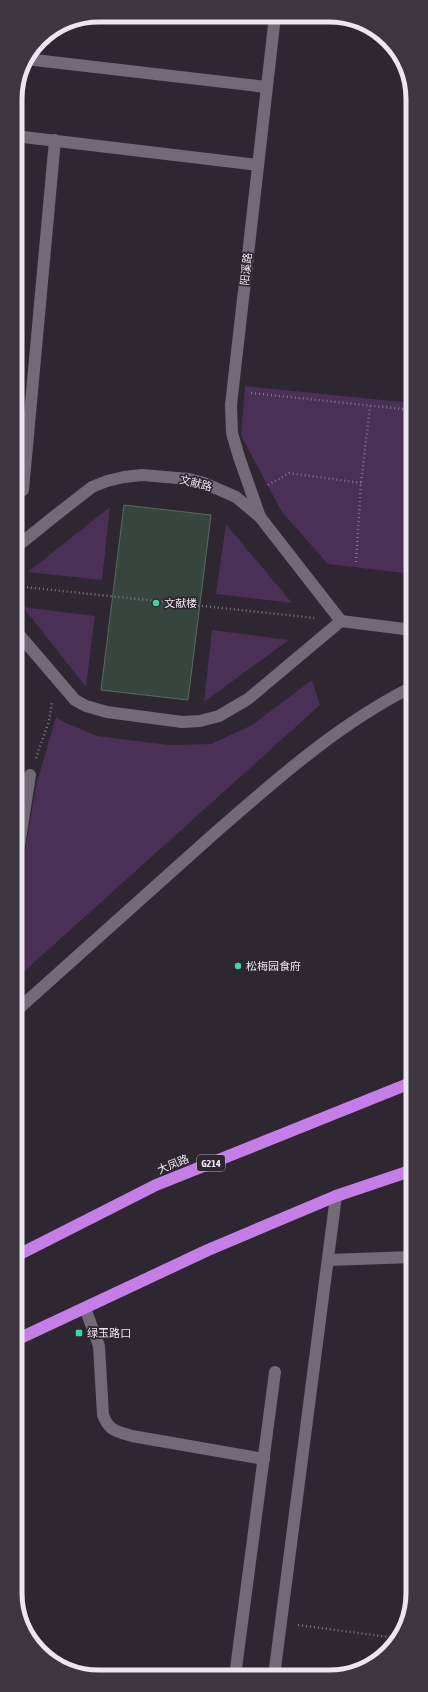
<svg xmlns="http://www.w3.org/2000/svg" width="428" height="1692" font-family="'Asap Condensed','Noto Sans SC',sans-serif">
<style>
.green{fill:#4a2f57}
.building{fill:#36453e;stroke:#5a6a62}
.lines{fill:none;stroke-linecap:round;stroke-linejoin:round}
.path{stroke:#7f7882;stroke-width:2.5;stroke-dasharray:1 3;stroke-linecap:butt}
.minor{stroke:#726a76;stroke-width:12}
.highway{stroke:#c57de8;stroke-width:12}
.poi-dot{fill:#41d4a1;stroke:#2e2631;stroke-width:1.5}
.labels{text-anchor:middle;stroke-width:3.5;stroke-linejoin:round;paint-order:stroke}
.shield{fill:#2e2631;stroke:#b3adb6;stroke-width:1}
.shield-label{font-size:10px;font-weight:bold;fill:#ece7ef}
.street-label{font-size:11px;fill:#ece7ef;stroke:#2e2631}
.poi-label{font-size:11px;fill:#ece7ef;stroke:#2e2631;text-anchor:start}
.rim{fill:none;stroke:#ece7ef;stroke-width:5}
</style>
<rect width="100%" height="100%" fill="#2e2631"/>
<g class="green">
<path d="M245 386 412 403V574L328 564 282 512 241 436Z"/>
<path d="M110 507 102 580 28 572Z"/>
<path d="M226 524 292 603 216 594Z"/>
<path d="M23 607 95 616 86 687Z"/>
<path d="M212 630 289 640 204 702Z"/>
<path d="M312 680 320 705 18 977 16 970 15 907 37 782 56 717 66 723 97 736 169 745 211 744 252 725Z"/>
</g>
<path class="building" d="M124 505 211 515 188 700 101 690Z"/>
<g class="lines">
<g class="path">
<path d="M251 393 412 410"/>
<path d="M268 485 289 473 361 483"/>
<path d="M356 562 361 483 370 406"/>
<path d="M15 586 315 618"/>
<path d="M36 758 49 721 52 702"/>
<path d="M298 1625 396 1638"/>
</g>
<g class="minor">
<path d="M26 59 266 87"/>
<path d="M15 136 258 165"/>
<path d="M15 490H23L55 140"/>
<path d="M260 517 239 457 232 433 231 405 275 16"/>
<path d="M15 548 56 515 92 487 107 481 124 477 142 475 189 479 204 483 236 497 260 517 341 621"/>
<path d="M15 630 75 700 86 706 107 712 182 722 200 721 219 716 248 699 341 621 412 630"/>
<path d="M15 871 30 775"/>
<path d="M16 1011C79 954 143 897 207 840 271 784 336 725 412 687"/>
<path d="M328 1260 413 1257"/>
<path d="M85 1308 99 1346 103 1415C109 1431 116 1431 132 1436L264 1459"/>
<path d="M235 1676 275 1372"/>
<path d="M274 1676 336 1196"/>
</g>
<g class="highway">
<path d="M16 1256 156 1185 413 1082"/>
<path d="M16 1340 208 1250 336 1196 413 1170"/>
</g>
</g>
<g class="poi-dot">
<circle cx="156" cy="603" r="4"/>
<circle cx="238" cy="966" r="4"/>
<rect x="75" y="1329" width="8" height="8" rx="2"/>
</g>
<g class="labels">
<rect class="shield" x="197" y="1155" width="28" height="16" rx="3"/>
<g class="shield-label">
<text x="211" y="1167">G214</text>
</g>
<g class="street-label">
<text transform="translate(246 269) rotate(-84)" y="4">阳溪路</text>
<text transform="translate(196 483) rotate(14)" y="4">文献路</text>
<text transform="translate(173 1164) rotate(-22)" y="4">大凤路</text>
</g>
<g class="poi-label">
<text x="164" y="607">文献楼</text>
<text x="246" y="970">松梅园食府</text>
<text x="87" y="1337">绿玉路口</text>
</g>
</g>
<path d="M0 0H428V1692H0ZM99 22H329A77 77 0 0 1 406 99V1593A77 77 0 0 1 329 1670H99A77 77 0 0 1 22 1593V99A77 77 0 0 1 99 22Z" fill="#3d3540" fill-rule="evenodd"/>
<path class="rim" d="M99 22H329A77 77 0 0 1 406 99V1593A77 77 0 0 1 329 1670H99A77 77 0 0 1 22 1593V99A77 77 0 0 1 99 22Z"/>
</svg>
